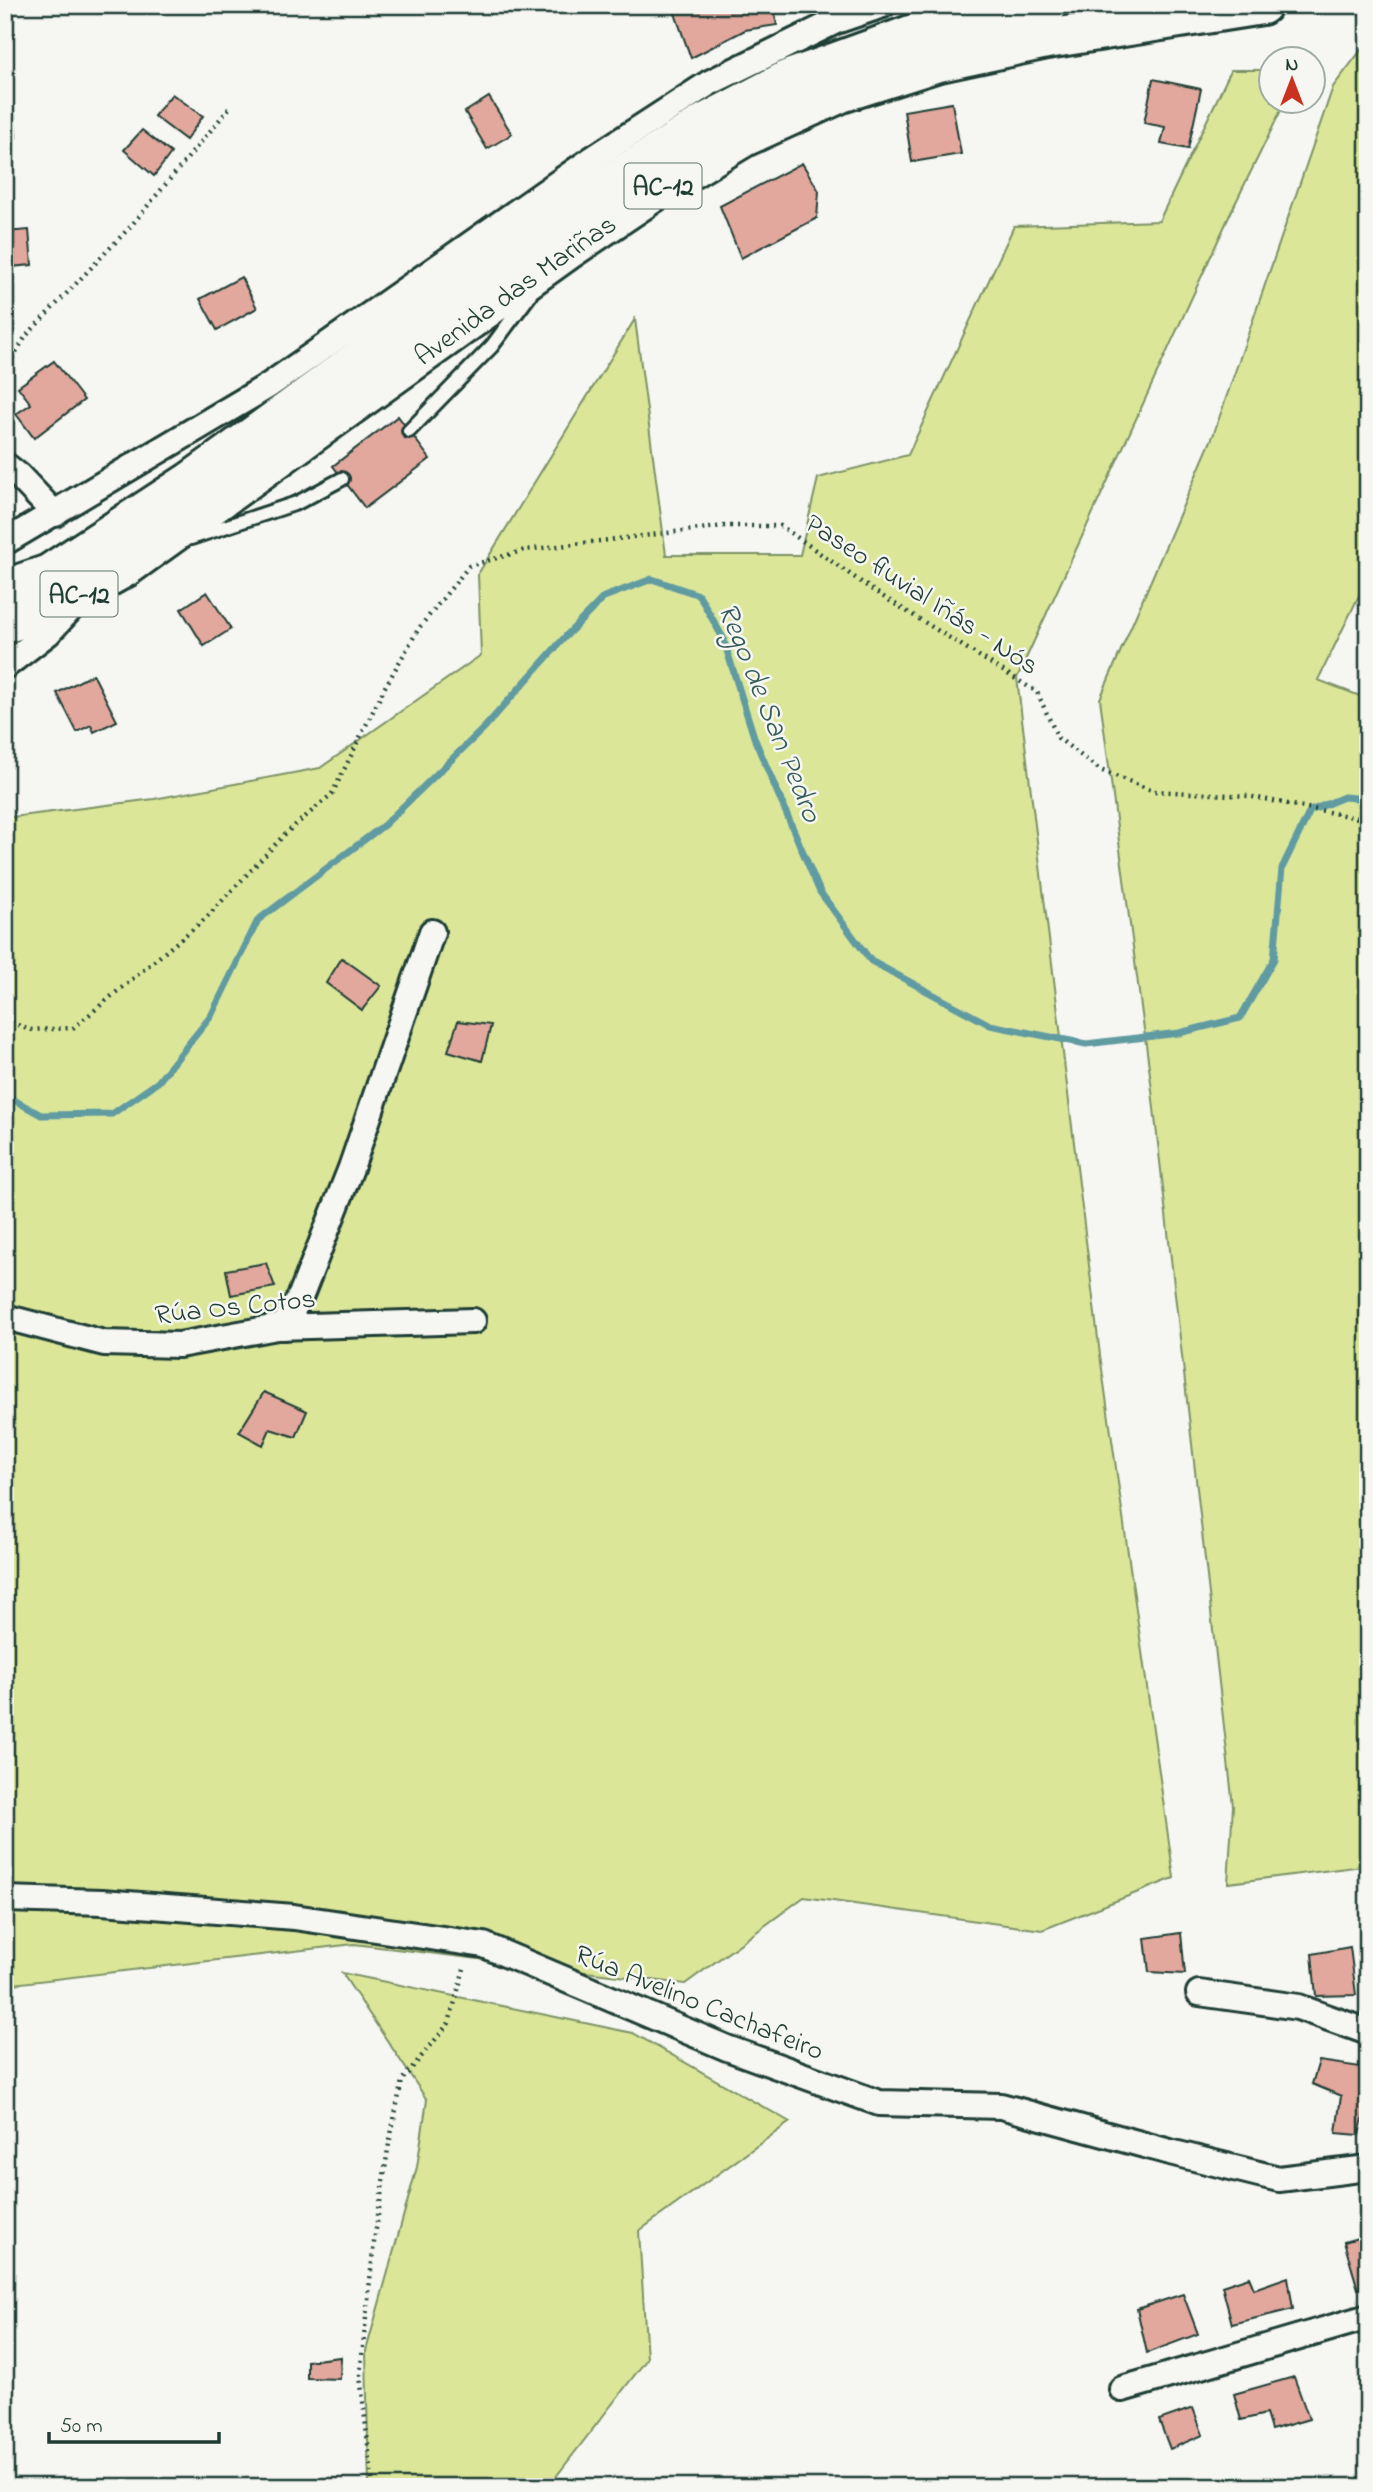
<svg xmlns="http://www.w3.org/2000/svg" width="1373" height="2492" font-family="'Indie Flower',sans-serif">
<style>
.green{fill:#dbe699;stroke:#7d9266;stroke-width:2}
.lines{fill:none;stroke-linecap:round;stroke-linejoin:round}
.stream{stroke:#609ba2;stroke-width:7}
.building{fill:#e2a89d;stroke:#1f3d34;stroke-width:2}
.service-casing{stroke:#1f3d34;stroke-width:18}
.minor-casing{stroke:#1f3d34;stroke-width:30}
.trunk-casing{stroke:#1f3d34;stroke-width:44}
.path{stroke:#1f3d34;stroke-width:4.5;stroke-dasharray:2 5;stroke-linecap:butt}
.service{stroke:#f6f6f2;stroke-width:12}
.minor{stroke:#f6f6f2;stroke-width:24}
.trunk{stroke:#f6f6f2;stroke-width:38}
.labels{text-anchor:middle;stroke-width:5;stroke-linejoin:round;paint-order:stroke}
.shield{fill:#f6f6f2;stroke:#60746d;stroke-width:2}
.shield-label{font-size:26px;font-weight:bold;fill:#1f3d34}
.street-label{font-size:28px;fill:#1f3d34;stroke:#f6f6f2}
.water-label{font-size:30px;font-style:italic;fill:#355c59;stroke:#f6f6f2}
</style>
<rect width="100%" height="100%" fill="#f6f6f2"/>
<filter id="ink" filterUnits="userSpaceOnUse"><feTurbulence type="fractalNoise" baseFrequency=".0143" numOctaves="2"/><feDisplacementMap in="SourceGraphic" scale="14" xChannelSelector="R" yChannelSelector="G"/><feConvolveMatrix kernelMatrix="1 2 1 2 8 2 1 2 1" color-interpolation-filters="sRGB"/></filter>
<g filter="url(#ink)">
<g class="green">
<path d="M1368 41V577L1318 680 1368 699V1861L1362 1866 1228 1883 1233 1806 1151 1082 1100 699 1213 436 1333 87Z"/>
<path d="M1231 70H1271L1272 102H1285L1233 208 1017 678 1100 1355 1174 1878 1042 1930 804 1897 685 1984 354 1944 5 1985V818L154 799 320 768 481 655 478 574 635 319 666 555H800L818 478 908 455 1014 226 1159 221Z"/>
<path d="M342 1973 633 2033 790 2122 639 2231 647 2359 548 2487H369L366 2351 417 2167 427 2100Z"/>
</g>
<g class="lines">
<path class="stream" d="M5 1095 41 1115 112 1114 158 1082 211 1016 258 920 384 825 484 728 565 637 604 597 652 579 699 595 723 638 755 740 820 892 871 961 990 1025 1086 1044 1179 1033 1240 1018 1274 959 1282 868 1310 811 1344 797 1368 799"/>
</g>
<g class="building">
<path d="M672 5H773L777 25 745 30 691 58Z"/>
<path d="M1153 79 1201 89 1188 149 1161 144 1165 127 1144 123Z"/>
<path d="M172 94 203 116 186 140 154 116Z"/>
<path d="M489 97 512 134 487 149 465 112Z"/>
<path d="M952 103 961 154 912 162 904 111Z"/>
<path d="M14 112 16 137 5 138V113Z"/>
<path d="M142 130 171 153 154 176 124 150Z"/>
<path d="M802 163 819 191 817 218 741 258 720 206Z"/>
<path d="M29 230 32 265 11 267 12 274 5 275V232Z"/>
<path d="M241 277 257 308 217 330 200 299Z"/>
<path d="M54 361 84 400 34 438 16 414 31 404 18 387Z"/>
<path d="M398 416 430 459 365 508 333 466Z"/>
<path d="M207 592 231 629 204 646 181 609Z"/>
<path d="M93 674 117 721 94 732 91 725 77 732 57 693Z"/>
<path d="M342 958 381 986 362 1010 326 983Z"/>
<path d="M458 1021 491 1025 482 1061 448 1051Z"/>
<path d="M266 1263 275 1287 231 1295 226 1270Z"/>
<path d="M264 1392 307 1411 296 1437 270 1429 263 1445 239 1432Z"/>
<path d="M1181 1933 1185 1974 1149 1972 1145 1938Z"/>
<path d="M1350 1947 1356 1995 1316 1996 1312 1954Z"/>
<path d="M1319 2061 1368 2068V2097L1359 2135 1336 2133 1341 2096 1312 2084Z"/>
<path d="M1368 2235V2287L1358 2289 1344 2242Z"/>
<path d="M1249 2277 1254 2289 1288 2277 1293 2309 1232 2324 1222 2286Z"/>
<path d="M1183 2294 1198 2334 1147 2353 1137 2309Z"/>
<path d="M341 2357 340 2379 307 2378V2361Z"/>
<path d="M1294 2377 1309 2419 1271 2430 1266 2414 1241 2420 1234 2394Z"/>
<path d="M1193 2408 1203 2435 1170 2449 1159 2420Z"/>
</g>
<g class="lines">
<g class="service-casing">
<g id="service">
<path d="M409 431 492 346 530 295"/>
<path d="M191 538 297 503 342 479"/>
</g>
</g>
<g class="minor-casing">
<g id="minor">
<path d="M5 465 19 476 55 514"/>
<path d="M5 542 268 386 592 159 709 83 836 21 883 5"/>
<path d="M5 666 48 633 75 604"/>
<path d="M5 1317 104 1343 179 1345 277 1327 473 1321"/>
<path d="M283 1327 301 1295 351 1168 432 932"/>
<path d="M5 1899 102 1902 294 1917 484 1945 727 2048 879 2103 1001 2106 1170 2152 1279 2179 1368 2168"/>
<path d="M1199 1993 1298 2007 1368 2032"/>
<path d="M1122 2389 1368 2317"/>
</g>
</g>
<g class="trunk-casing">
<g id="trunk">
<path d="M5 589 49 574 190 482 379 345 606 186 705 123 789 79 916 33 1048 5"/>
<path id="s1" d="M5 624 56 606 124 568 566 251 661 187 744 137 841 93 935 63 1047 39 1262 5"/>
</g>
</g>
<g class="path">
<path d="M5 370 26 336 130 227 231 106"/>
<path d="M5 1019 29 1030 73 1028 205 919 286 833 332 794 385 687 419 628 469 566 525 550 725 526H781L874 591 1037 692 1058 738 1100 770 1154 791 1248 796 1368 820"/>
<path d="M373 2487 360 2375 374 2242 388 2149 402 2080 449 2023 465 1965"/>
</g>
<use href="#service" class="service"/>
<use href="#minor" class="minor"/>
<use href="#trunk" class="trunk"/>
</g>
</g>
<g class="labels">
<g class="shield">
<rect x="624.5" y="163.5" width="77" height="45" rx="5"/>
<rect x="40.5" y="571.5" width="77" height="45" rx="5"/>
</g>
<g class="shield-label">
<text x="663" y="195">AC-12</text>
<text x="79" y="603">AC-12</text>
</g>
<g class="street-label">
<text dy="10" stroke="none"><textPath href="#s1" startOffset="612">Avenida das Mariñas</textPath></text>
<text transform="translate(923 593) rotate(33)" y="10">Paseo fluvial Iñás - Nós</text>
<text transform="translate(235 1305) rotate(-6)" y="10">Rúa Os Cotos</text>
<text transform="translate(700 2001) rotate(22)" y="10">Rúa Avelino Cachafeiro</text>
</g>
<g class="water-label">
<text transform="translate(771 712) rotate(68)" y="10">Rego de San Pedro</text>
</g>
</g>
<rect width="1373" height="2492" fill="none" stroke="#f6f6f2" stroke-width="28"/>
<rect x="14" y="14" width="1345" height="2464" fill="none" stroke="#1f3d34" stroke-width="2.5" filter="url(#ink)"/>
<g transform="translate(1292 80)"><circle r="33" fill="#f6f6f2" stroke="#a0aca6" stroke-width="2"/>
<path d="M0-5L12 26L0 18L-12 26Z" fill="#c8321e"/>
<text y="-10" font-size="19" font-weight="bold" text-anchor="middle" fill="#1f3d34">N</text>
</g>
<path d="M49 2432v10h170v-10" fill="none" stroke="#1f3d34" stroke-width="3.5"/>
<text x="60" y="2432" font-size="21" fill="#1f3d34" stroke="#f6f6f2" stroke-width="5" paint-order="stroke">50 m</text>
</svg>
